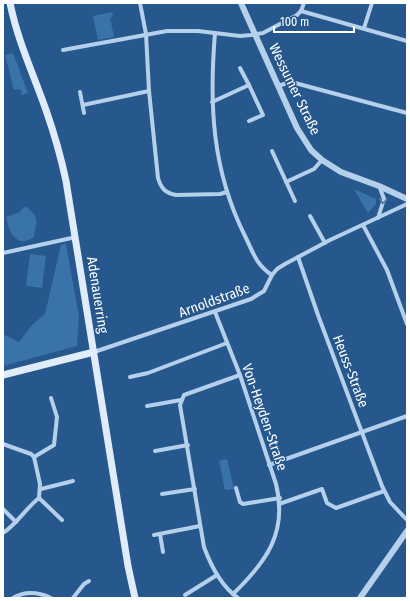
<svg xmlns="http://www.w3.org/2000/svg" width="410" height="601" font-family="'Fira Sans Condensed',sans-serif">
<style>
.green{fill:#3a72aa}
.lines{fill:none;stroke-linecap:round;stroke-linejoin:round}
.minor{stroke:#b5d0eb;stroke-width:4}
.tertiary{stroke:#b5d0eb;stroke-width:6}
.secondary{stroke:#e0ecf9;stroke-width:7}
.oneway{stroke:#517ca9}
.labels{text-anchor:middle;stroke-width:3;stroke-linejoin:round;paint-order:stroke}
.street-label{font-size:14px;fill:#fff;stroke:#26588d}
</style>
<rect width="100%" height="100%" fill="#26588d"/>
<g class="green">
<path d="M112 12 113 17 110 18 114 37 98 40 93 16Z"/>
<path d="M13 53 28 93 22 95 20 89 14 90 5 55Z"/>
<path d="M354 189 376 199V204L368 213Z"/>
<path d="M24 207C28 207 29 209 32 212 40 219 35 227 34 237 17 249 9 233 6 217L20 212Z"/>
<path d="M66 244 79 316 77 346 3 366V334L19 342 32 325 45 314 61 245Z"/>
<path d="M30 254 46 256 42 288 26 286Z"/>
<path d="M227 459 234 489 225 490 219 461Z"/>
</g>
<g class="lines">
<g class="minor">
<path d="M140 3 146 34 149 91 158 178C161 188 165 193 176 195L220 194 227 192"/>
<path d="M301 11 407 41"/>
<path d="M364 28 372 3"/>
<path d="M215 33C209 105 212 170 245 236 253 252 256 265 272 275"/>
<path d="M63 50 167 31H198L240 36 251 35 263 33 297 15 301 11 304 3"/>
<path d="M240 68 249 85"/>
<path d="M278 86 287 83H295L407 113"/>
<path d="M80 92 84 113"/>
<path d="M212 102 249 85 263 115 249 121"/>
<path d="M83 105 149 91"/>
<path d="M272 151 295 201"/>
<path d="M286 182 314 169 322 160"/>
<path d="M310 216 325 243"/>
<path d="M378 218 384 199 380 188"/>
<path d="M363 225 387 270 407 324"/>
<path d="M3 253 76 237"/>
<path d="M298 257 318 315 382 486 390 502 407 520"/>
<path d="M215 312 240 375 276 484C288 533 266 562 233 594"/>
<path d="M94 352 251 299 264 291 272 275 277 269 285 264 330 240 407 204"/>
<path d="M130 377 148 373 227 343"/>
<path d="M147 406 181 400"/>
<path d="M3 444 31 454 34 457 40 484 39 498"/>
<path d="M155 451 188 445"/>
<path d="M34 457 54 445 57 417 51 398"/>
<path d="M269 465 407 416"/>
<path d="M236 488 240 502 243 504 280 498"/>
<path d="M41 489 73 481"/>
<path d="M162 494 195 489"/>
<path d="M279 504 322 489 327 503 336 508 384 491"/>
<path d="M3 509 16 522"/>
<path d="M3 533C17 524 26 508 39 498L62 520"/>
<path d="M160 534 163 552"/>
<path d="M154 535 200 526"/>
<path d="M185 595 217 575"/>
<path d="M13 598C25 591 38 592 51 598"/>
<path d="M73 598 84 584 89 581"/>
<path d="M238 598C221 586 211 566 204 547L180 405 184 395 240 375"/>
</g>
<g class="tertiary">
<path d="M241 3 297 128 311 150 322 160 341 172 379 186 407 199"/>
<path d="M360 598 407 531"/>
</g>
<g class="secondary">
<path d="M10 3C18 42 33 73 46 110 54 133 61 157 66 181L128 566 135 598"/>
<path d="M3 375 94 352"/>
</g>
</g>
<defs><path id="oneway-chevron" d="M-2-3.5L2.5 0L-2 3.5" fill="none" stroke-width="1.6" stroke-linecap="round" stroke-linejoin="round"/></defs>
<use class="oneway" href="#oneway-chevron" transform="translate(383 201) rotate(97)"/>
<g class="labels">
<g class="street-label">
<text transform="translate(295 89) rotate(64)" y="5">Wessumer Straße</text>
<text transform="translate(98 295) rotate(81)" y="5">Adenauerring</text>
<text transform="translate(214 300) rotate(-20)" y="5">Arnoldstraße</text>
<text transform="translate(351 371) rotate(69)" y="5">Heuss-Straße</text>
<text transform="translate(265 417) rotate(71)" y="5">Von-Heyden-Straße</text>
</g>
</g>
<rect width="410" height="601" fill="none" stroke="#ffffff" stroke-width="8"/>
<path d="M274 26v6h80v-6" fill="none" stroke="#ffffff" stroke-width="2"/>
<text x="280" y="26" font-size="12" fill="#ffffff" stroke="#26588d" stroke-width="3" paint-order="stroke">100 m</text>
</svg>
